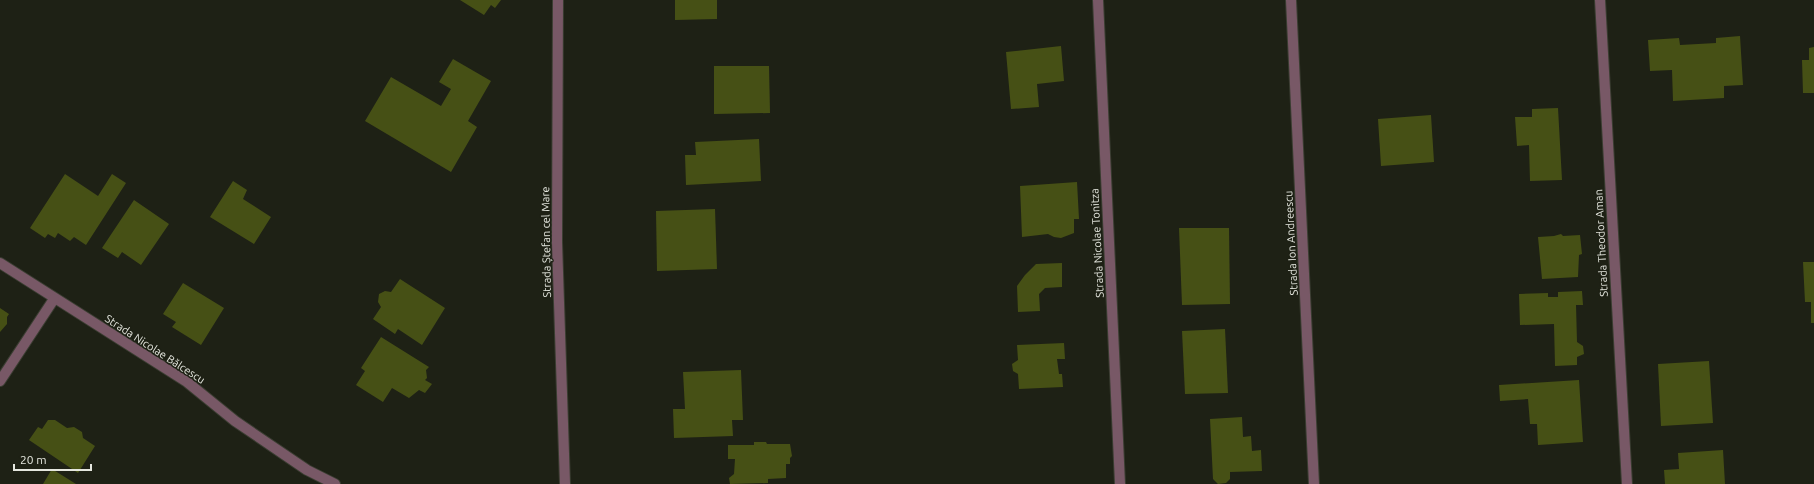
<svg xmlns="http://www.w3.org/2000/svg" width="1814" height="484" font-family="Ubuntu,sans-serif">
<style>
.building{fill:#465015}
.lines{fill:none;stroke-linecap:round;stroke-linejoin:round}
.minor-casing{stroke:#3a3d31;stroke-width:12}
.minor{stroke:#785866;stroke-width:10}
.labels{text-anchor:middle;stroke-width:3;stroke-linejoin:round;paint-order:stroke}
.street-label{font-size:11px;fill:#e5e7df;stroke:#1e2115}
</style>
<rect width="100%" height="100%" fill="#1e2115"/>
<g class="building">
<path d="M460 0H501L495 8 491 5 484 15Z"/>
<path d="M675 0H717V19L675 20Z"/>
<path d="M1740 36 1743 85 1724 86V98L1673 101 1672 70 1650 71 1648 40 1679 38 1680 45 1716 43V38Z"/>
<path d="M1061 46 1064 81 1037 84 1039 107 1011 109 1006 52Z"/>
<path d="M1814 47V93H1803L1802 60H1809V48Z"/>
<path d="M453 59 491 81 468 121 477 127 451 172 365 121 391 77 441 106 451 89 439 82Z"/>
<path d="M714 66H769L770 113 714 114Z"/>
<path d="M1558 108 1562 180 1530 181 1529 145 1517 146 1515 117H1532V109Z"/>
<path d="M1431 115 1434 162 1381 166 1378 119Z"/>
<path d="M759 139 761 181 686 185 685 155H696L695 142Z"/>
<path d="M65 174 98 196 112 174 126 183 86 245 74 237 70 241 58 233 55 238 48 234 45 238 30 228Z"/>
<path d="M233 181 247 190 243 199 271 217 254 244 210 217Z"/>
<path d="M1077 182 1079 219H1074V233L1061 238 1054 237 1048 234 1022 237 1020 186Z"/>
<path d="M134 200 169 224 141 265 122 252 118 258 102 248Z"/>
<path d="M715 209 717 269 657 271 656 211Z"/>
<path d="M1179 228H1229L1230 304 1182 305Z"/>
<path d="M1561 234 1563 236 1580 235 1582 254 1579 255 1578 277 1542 279 1538 237 1554 236Z"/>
<path d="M1803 262H1814V323H1811V302H1805Z"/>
<path d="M1062 263V287L1045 288 1039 294 1040 311 1018 312 1017 286 1025 275 1036 264Z"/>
<path d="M400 279 445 308 422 345 398 329 395 334 373 319 381 307 378 302 379 294 385 291 391 292Z"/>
<path d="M183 283 224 308 201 345 172 327 176 322 163 314Z"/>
<path d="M1582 291 1583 305H1576L1577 342 1583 346 1584 354 1577 357V365L1555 366 1554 324 1520 325 1519 294 1548 293V297H1558V292Z"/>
<path d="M0 308 9 314 7 317V324L0 332Z"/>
<path d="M1225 329 1228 393 1185 394 1182 331Z"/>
<path d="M381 337 429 367 426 370 427 378 425 380 432 384 425 393 419 390 409 398 392 388 383 402 356 385 365 371 361 368Z"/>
<path d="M1064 343 1065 359H1057L1059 374H1062L1063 387 1019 389 1018 374 1013 371 1012 364 1018 360 1017 345Z"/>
<path d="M1709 361 1713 423 1661 426 1658 364Z"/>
<path d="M741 370 743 420H732L733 436 674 438 673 409H685L683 372Z"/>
<path d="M1579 380 1583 442 1538 445 1537 424H1530L1528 399 1500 401 1499 385Z"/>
<path d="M1242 417 1243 437 1251 436 1252 451 1261 450 1262 471 1230 472V479L1226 483 1218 484 1213 479 1210 419Z"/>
<path d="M48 420H55L67 428 74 427 82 432 83 438 95 446 78 473 29 440 38 427 42 429Z"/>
<path d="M754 442H766L767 444H790L792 456 790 458V464H786V478L768 479V483L730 484 729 478 734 474 735 459H728V445H754Z"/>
<path d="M1723 450 1725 484H1665L1664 470 1679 469 1678 453Z"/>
<path d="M52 469 76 484H43Z"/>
</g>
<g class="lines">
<g class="minor-casing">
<g id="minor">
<path d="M558 0 557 242 565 484"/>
<path d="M1098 0 1120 484"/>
<path d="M1291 0 1314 484"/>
<path d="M1600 0 1627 484"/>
<path d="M0 263 187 382 235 421 307 470 335 484"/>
<path d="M0 381 54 299"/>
</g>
</g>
<use href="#minor" class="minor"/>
</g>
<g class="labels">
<g class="street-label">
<text transform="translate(546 242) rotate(-91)" y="4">Strada Ștefan cel Mare</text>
<text transform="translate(1097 243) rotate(-93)" y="4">Strada Nicolae Tonitza</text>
<text transform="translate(1291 243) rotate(-93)" y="4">Strada Ion Andreescu</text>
<text transform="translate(1601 243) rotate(-93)" y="4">Strada Theodor Aman</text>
<text transform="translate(155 349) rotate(33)" y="4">Strada Nicolae Bălcescu</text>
</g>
</g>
<path d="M14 464v6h77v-6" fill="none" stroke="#e5e7df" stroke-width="2"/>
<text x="20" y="464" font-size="12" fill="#e5e7df" stroke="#1e2115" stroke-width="3" paint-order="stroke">20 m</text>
</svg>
